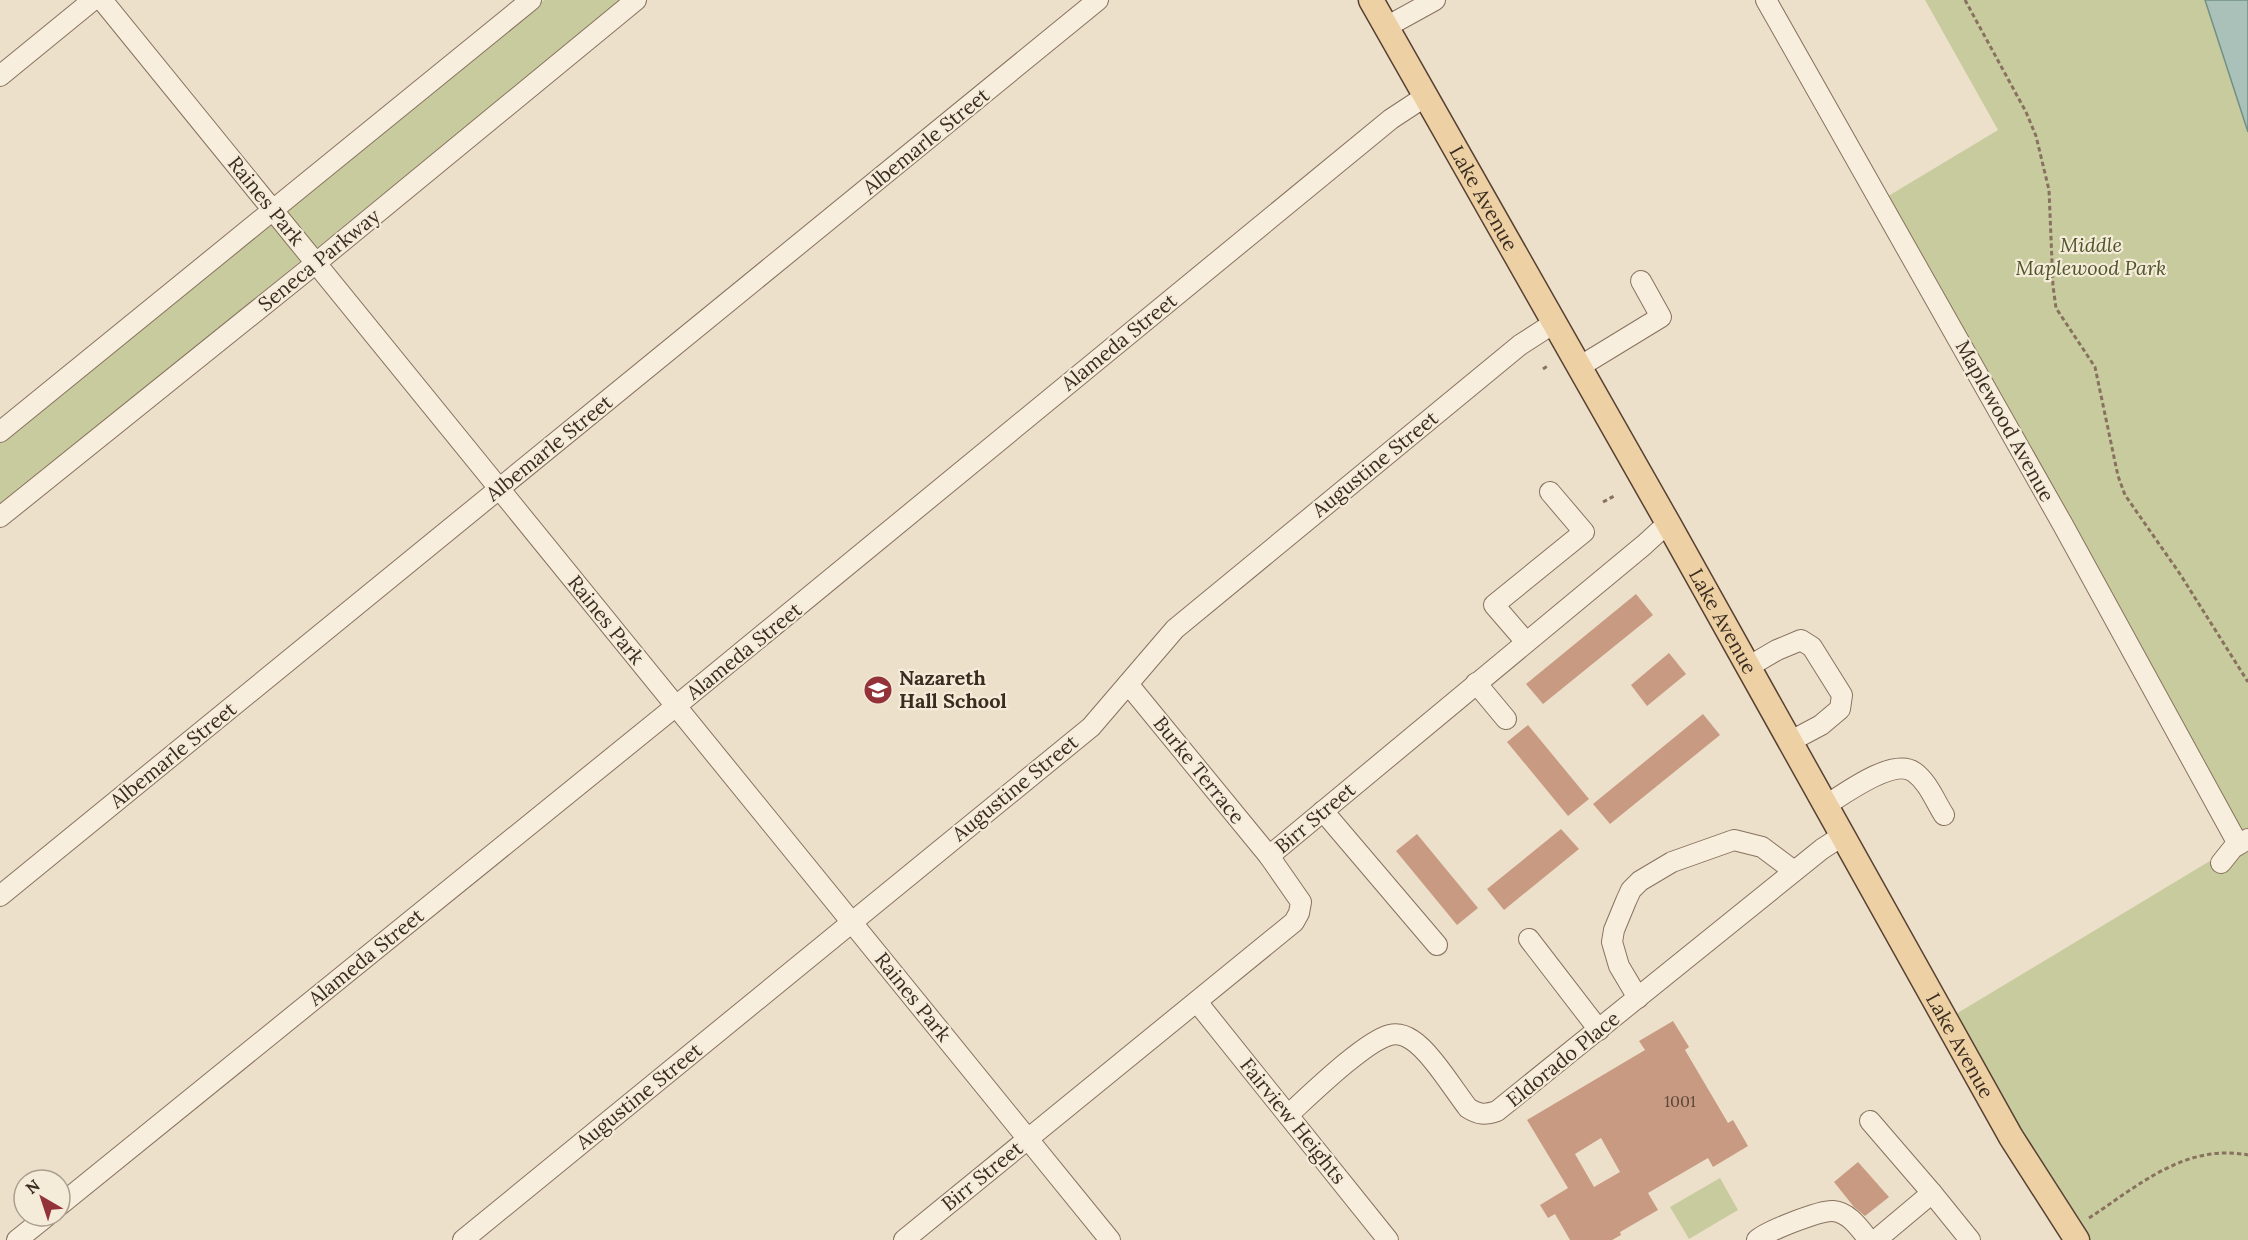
<svg xmlns="http://www.w3.org/2000/svg" width="2248" height="1240" font-family="Lora,serif">
<style>
.green{fill:#c8cb9e}
.water{fill:#aac1b9;stroke:#719086;stroke-width:1.5}
.building{fill:#c89a82;fill-rule:evenodd}
.lines{fill:none;stroke-linecap:round;stroke-linejoin:round}
.minor-casing{stroke:#88725f;stroke-width:22}
.major-casing{stroke:#574133;stroke-width:27}
.path{stroke:#88725f;stroke-width:3;stroke-dasharray:4.5 3;stroke-linecap:butt}
.minor{stroke:#f7eedd;stroke-width:20}
.major{stroke:#edd1a5;stroke-width:24}
.labels{text-anchor:middle;stroke-width:4.5;stroke-linejoin:round;paint-order:stroke}
.number-label{font-size:16px;fill:#5e4839}
.street-label{font-size:20px;fill:#3a2c21;stroke:#f4ebd9}
.park-label{font-size:20px;font-style:italic;fill:#4d5529;stroke:#f4ebd9}
.poi-label{font-size:20px;font-weight:bold;fill:#3a2c21;stroke:#f4ebd9;text-anchor:start}
</style>
<rect width="100%" height="100%" fill="#ede0ca"/>
<g class="green">
<path d="M544 0H621L0 506V442Z"/>
<path d="M1925 0H2205L2248 132V1240H2077L1946 1020 2238 844 1880 201 1998 130Z"/>
<path d="M1720 1178 1738 1210 1689 1239 1670 1207Z"/>
</g>
<path class="water" d="M2205 0H2248V132Z"/>
<g class="building">
<path d="M1636 594 1653 615 1543 704 1526 684Z"/>
<path d="M1669 653 1686 674 1647 706 1631 685Z"/>
<path d="M1703 714 1720 735 1610 824 1593 804Z"/>
<path d="M1528 725 1589 799 1568 816 1507 742Z"/>
<path d="M1561 829 1579 849 1504 910 1487 889Z"/>
<path d="M1417 834 1478 908 1457 925 1396 851Z"/>
<path d="M1673 1021 1689 1047 1685 1050 1728 1123 1733 1120 1748 1146 1713 1167 1708 1158 1648 1193 1658 1210 1620 1232 1621 1235 1612 1240H1570L1555 1214 1548 1218 1540 1205 1568 1188 1527 1120 1645 1050 1639 1041ZM1601 1138 1620 1172 1594 1187 1575 1154Z"/>
<path d="M1858 1162 1889 1197 1865 1216 1854 1207 1834 1182Z"/>
</g>
<g class="lines">
<g class="minor-casing">
<g id="minor">
<path d="M102 0 1110 1240"/>
<path d="M1766 0 2063 525 2238 844"/>
<path d="M1386 27 1435 0"/>
<path d="M0 76 93 0"/>
<path d="M1579 367 1661 317 1641 281"/>
<path d="M0 432 531 0"/>
<path d="M0 517 316 263 636 0"/>
<path d="M1526 642 1494 605 1584 532 1550 492"/>
<path d="M1748 667 1777 650 1801 640 1812 647 1842 695 1840 709 1821 725 1791 741"/>
<path d="M1476 683 1506 719"/>
<path d="M1825 806C1844 794 1893 757 1914 772 1928 782 1935 801 1944 815"/>
<path d="M1323 811 1437 945"/>
<path d="M1269 856 1644 545 1668 523"/>
<path d="M2221 863 2233 848 2248 839"/>
<path d="M0 896 1098 0"/>
<path d="M1529 939 1599 1030"/>
<path d="M1638 998 1619 966 1612 942 1614 930 1626 901 1631 890 1640 881 1672 862 1734 840 1762 847 1794 871"/>
<path d="M1197 1002 1388 1240"/>
<path d="M1288 1115C1309 1096 1365 1041 1390 1035 1398 1033 1406 1036 1412 1040 1430 1051 1454 1090 1468 1108 1479 1115 1485 1115 1497 1111L1822 849 1842 836"/>
<path d="M1870 1121 1932 1193 1876 1240"/>
<path d="M1932 1193 1970 1240"/>
<path d="M60 1205 676 706 1391 119 1426 96"/>
<path d="M17 1240 47 1216"/>
<path d="M463 1240 1091 727 1175 629 1520 345 1554 323"/>
<path d="M904 1240 1294 922 1299 913 1301 902 1269 856 1128 684"/>
<path d="M1757 1240C1767 1231 1820 1210 1833 1211 1849 1212 1860 1229 1869 1240"/>
</g>
</g>
<g class="major-casing">
<g id="major">
<path id="s1" d="M1371 0 1668 523 2011 1137 2077 1240"/>
</g>
</g>
<g class="path">
<path d="M1965 0 2026 112 2036 136 2049 190 2053 286 2056 308 2095 367 2118 476 2125 495 2180 574 2248 682"/>
<path d="M1543 369 1549 365"/>
<path d="M1603 502 1616 495"/>
<path d="M2089 1218C2138 1186 2185 1143 2248 1155"/>
</g>
<use href="#minor" class="minor"/>
<use href="#major" class="major"/>
</g>
<defs>
<g id="school-disc" transform="scale(1.5)"><circle r="9.5" fill="#943239" stroke="#f4ebd9"/><path d="M0-5L7-2L0 1L-7-2ZM-4 1L0 2.5L4 1V4Q0 6-4 4Z" fill="#fff"/></g>
</defs>
<g fill-rule="evenodd">
<use href="#school-disc" x="878" y="690"/>
</g>
<g class="labels">
<g class="number-label">
<text x="1680" y="1107">1001</text>
</g>
<g class="street-label">
<text transform="translate(926 141) rotate(-39)" y="7">Albemarle Street</text>
<text dy="7" stroke="none"><textPath href="#s1" startOffset="228">Lake Avenue</textPath></text>
<text transform="translate(266 201) rotate(51)" y="7">Raines Park</text>
<text transform="translate(319 260) rotate(-39)" y="7">Seneca Parkway</text>
<text transform="translate(1119 342) rotate(-39)" y="7">Alameda Street</text>
<text transform="translate(2005 421) rotate(61)" y="7">Maplewood Avenue</text>
<text transform="translate(549 448) rotate(-39)" y="7">Albemarle Street</text>
<text transform="translate(1375 464) rotate(-39)" y="7">Augustine Street</text>
<text transform="translate(606 620) rotate(51)" y="7">Raines Park</text>
<text dy="7" stroke="none"><textPath href="#s1" startOffset="714">Lake Avenue</textPath></text>
<text transform="translate(744 651) rotate(-39)" y="7">Alameda Street</text>
<text transform="translate(173 755) rotate(-39)" y="7">Albemarle Street</text>
<text transform="translate(1199 770) rotate(51)" y="7">Burke Terrace</text>
<text transform="translate(1015 788) rotate(-39)" y="7">Augustine Street</text>
<text transform="translate(1315 818) rotate(-40)" y="7">Birr Street</text>
<text transform="translate(366 957) rotate(-39)" y="7">Alameda Street</text>
<text transform="translate(913 997) rotate(51)" y="7">Raines Park</text>
<text dy="7" stroke="none"><textPath href="#s1" startOffset="1200">Lake Avenue</textPath></text>
<text transform="translate(1563 1059) rotate(-39)" y="7">Eldorado Place</text>
<text transform="translate(639 1096) rotate(-39)" y="7">Augustine Street</text>
<text transform="translate(1293 1121) rotate(51)" y="7">Fairview Heights</text>
<text transform="translate(982 1176) rotate(-39)" y="7">Birr Street</text>
</g>
<g class="park-label">
<text x="2091" y="252">Middle<tspan x="2091" dy="23">Maplewood Park</tspan></text>
</g>
<g class="poi-label">
<text x="899" y="685">Nazareth<tspan x="899" dy="23">Hall School</tspan></text>
</g>
</g>
<g transform="translate(42 1198) rotate(321)"><circle r="28" fill="#f4ebd9" stroke="#aa9f8f" stroke-width="1.5"/>
<path d="M0-4.5L10 22L0 15L-10 22Z" fill="#943239"/>
<text y="-9" font-size="16" font-weight="bold" text-anchor="middle" fill="#3a2c21">N</text>
</g>
</svg>
